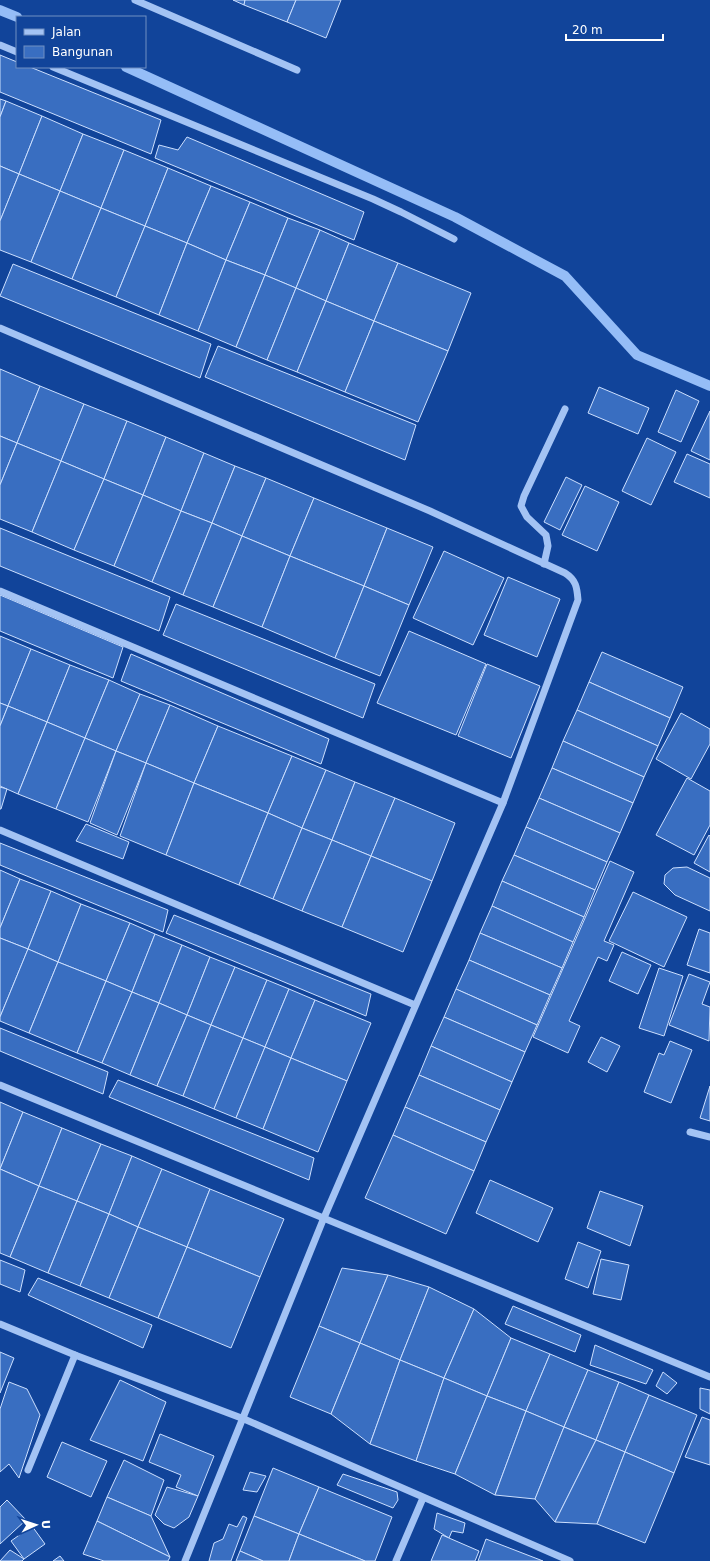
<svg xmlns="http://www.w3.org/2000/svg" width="710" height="1561" font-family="'DejaVu Sans',sans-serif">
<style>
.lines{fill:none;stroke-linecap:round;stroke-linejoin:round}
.stream{stroke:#95bdf7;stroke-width:10}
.building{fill:#396ec1;stroke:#ccdffe}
.minor{stroke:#a3c3f4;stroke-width:7}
</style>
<rect width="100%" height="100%" fill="#11449a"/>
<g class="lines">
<g class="stream">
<path d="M0 10 17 17"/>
<path d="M126 67 455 217 565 276 637 355 710 386"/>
</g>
</g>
<g class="building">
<path d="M233 0H245L244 5Z"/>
<path d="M245 0H296L287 22 244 5Z"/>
<path d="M296 0H341L326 38 287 22Z"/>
<path d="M0 55 17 62V67H30L161 120 151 154 0 92Z"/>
<path d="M0 99 6 101 0 117Z"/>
<path d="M6 101 42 116 19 174 0 166V117Z"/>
<path d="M42 116 83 134 60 191 19 174Z"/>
<path d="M83 134 124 150 101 208 60 191Z"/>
<path d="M187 137 364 212 354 240 155 158 159 145 178 150Z"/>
<path d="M124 150 168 168 145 226 101 208Z"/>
<path d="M0 166 19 174 0 221Z"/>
<path d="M168 168 211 186 187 243 145 226Z"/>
<path d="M19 174 60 191 31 262 0 250V221Z"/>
<path d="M211 186 250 202 226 260 187 243Z"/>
<path d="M60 191 101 208 72 279 31 262Z"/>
<path d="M250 202 288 218 265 275 226 260Z"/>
<path d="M101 208 145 226 116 297 72 279Z"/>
<path d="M288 218 320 230 296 288 265 275Z"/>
<path d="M145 226 187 243 159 315 116 297Z"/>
<path d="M320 230 349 243 326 301 296 288Z"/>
<path d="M187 243 226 260 198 331 159 315Z"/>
<path d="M349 243 398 263 374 321 326 301Z"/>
<path d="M226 260 265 275 236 347 198 331Z"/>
<path d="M398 263 471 293 448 351 374 321Z"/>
<path d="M13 264 211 344 200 378 0 296Z"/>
<path d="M265 275 296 288 267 360 236 347Z"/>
<path d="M296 288 326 301 297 372 267 360Z"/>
<path d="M326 301 374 321 345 392 297 372Z"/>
<path d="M374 321 448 351 418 422 345 392Z"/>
<path d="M218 346 416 425 405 460 205 377Z"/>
<path d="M0 369 40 386 17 443 0 436Z"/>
<path d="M40 386 84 404 61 461 17 443Z"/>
<path d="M599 387 649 408 638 434 588 413Z"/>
<path d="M676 390 699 401 681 442 658 432Z"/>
<path d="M84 404 127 421 104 479 61 461Z"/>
<path d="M710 411V460L691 451Z"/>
<path d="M127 421 166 437 143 495 104 479Z"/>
<path d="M0 436 17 443 0 485Z"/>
<path d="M166 437 204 453 181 511 143 495Z"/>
<path d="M647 438 676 452 651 505 622 491Z"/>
<path d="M17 443 61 461 32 532 0 519V485Z"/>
<path d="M204 453 235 466 212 523 181 511Z"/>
<path d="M687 454 710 464V498L674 482Z"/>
<path d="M61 461 104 479 74 550 32 532Z"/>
<path d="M235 466 266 478 242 536 212 523Z"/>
<path d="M566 477 582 485 560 530 544 522Z"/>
<path d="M266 478 314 498 290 556 242 536Z"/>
<path d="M104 479 143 495 114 566 74 550Z"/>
<path d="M585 486 619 502 597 551 562 535Z"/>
<path d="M143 495 181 511 152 582 114 566Z"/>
<path d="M314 498 387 528 364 586 290 556Z"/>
<path d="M181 511 212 523 183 595 152 582Z"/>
<path d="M212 523 242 536 213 607 183 595Z"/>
<path d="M0 528 170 597 159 631 0 566Z"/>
<path d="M387 528 433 547 409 605 364 586Z"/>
<path d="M242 536 290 556 262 627 213 607Z"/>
<path d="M444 551 504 578 473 645 413 618Z"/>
<path d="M290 556 364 586 335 658 262 627Z"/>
<path d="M508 577 560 599 537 657 484 635Z"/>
<path d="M364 586 409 605 380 676 335 658Z"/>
<path d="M0 595 123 647 113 678 0 631Z"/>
<path d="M176 604 375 684 363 718 163 635Z"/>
<path d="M409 631 486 664 456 735 377 703Z"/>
<path d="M0 636 31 649 8 706 0 703Z"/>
<path d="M31 649 70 665 47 722 8 706Z"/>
<path d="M602 652 683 687 670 718 589 682Z"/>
<path d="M131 654 329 739 321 764 121 681Z"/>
<path d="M487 664 540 686 511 758 458 736Z"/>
<path d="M70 665 109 680 85 738 47 722Z"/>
<path d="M109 680 140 694 116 751 85 738Z"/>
<path d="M589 682 670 718 658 746 577 710Z"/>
<path d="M140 694 170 705 146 763 116 751Z"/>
<path d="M0 703 8 706 0 726Z"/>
<path d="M170 705 218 726 194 783 146 763Z"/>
<path d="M8 706 47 722 18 794 0 786V726Z"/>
<path d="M577 710 658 746 644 777 563 741Z"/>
<path d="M681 713 710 729V744L691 779 656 759Z"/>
<path d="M47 722 85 738 56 809 18 794Z"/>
<path d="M218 726 292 756 268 813 194 783Z"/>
<path d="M85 738 116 751 88 822 56 809Z"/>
<path d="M563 741 644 777 633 803 552 768Z"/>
<path d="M116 751 146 763 117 835 90 823Z"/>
<path d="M292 756 326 770 302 828 268 813Z"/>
<path d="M146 763 194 783 166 855 120 836Z"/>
<path d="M552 768 633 803 620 833 539 798Z"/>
<path d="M326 770 355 782 332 840 302 828Z"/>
<path d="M687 778 710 791V825L694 855 656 835Z"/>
<path d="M355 782 395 798 371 856 332 840Z"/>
<path d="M194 783 268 813 239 885 166 855Z"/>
<path d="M0 787 7 789 1 809H0Z"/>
<path d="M395 798 455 823 432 881 371 856Z"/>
<path d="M539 798 620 833 607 862 526 827Z"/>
<path d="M268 813 302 828 273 899 239 885Z"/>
<path d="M86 824 129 842 123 859 76 841Z"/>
<path d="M526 827 607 862 595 890 514 855Z"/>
<path d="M302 828 332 840 302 911 273 899Z"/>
<path d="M709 835 710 836V872L694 863Z"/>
<path d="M332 840 371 856 342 927 302 911Z"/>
<path d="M0 843 168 910 163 932 0 865Z"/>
<path d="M514 855 595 890 584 917 502 881Z"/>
<path d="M371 856 432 881 403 952 342 927Z"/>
<path d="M610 861 634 872 604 941 614 945 607 961 598 957 569 1021 580 1026 568 1053 533 1037Z"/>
<path d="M687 867 710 878V911L675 895 664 884 665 875 673 868Z"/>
<path d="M0 870 20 879 0 928Z"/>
<path d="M20 879 51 891 28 949 0 938V928Z"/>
<path d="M502 881 584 917 573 942 492 906Z"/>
<path d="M51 891 81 904 58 962 28 949Z"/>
<path d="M633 892 687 917 664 967 609 941Z"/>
<path d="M81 904 130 923 106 981 58 962Z"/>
<path d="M492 906 573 942 562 968 480 933Z"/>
<path d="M174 915 371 994 366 1016 166 933Z"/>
<path d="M130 923 155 934 132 992 106 981Z"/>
<path d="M699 929 710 933V973L687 965Z"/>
<path d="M480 933 562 968 550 995 469 960Z"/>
<path d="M155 934 182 945 159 1003 132 992Z"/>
<path d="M0 938 28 949 0 1017Z"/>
<path d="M182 945 210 957 187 1015 159 1003Z"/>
<path d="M28 949 58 962 29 1033 0 1021V1017Z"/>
<path d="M622 952 651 965 638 994 609 981Z"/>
<path d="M210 957 235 967 211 1025 187 1015Z"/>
<path d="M469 960 550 995 537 1025 456 989Z"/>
<path d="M58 962 106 981 77 1053 29 1033Z"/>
<path d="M235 967 267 980 243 1038 211 1025Z"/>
<path d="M659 968 683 976 664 1036 639 1028Z"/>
<path d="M689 974 710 982 702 1004 710 1007 709 1041 669 1025Z"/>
<path d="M267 980 289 989 265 1047 243 1038Z"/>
<path d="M106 981 132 992 102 1063 77 1053Z"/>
<path d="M289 989 315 1000 291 1058 265 1047Z"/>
<path d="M456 989 537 1025 525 1052 444 1017Z"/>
<path d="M132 992 159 1003 130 1075 102 1063Z"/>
<path d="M315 1000 371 1023 347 1081 291 1058Z"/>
<path d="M159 1003 187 1015 157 1086 130 1075Z"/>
<path d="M187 1015 211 1025 183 1096 157 1086Z"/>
<path d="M444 1017 525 1052 512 1082 431 1046Z"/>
<path d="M211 1025 243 1038 214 1109 183 1096Z"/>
<path d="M0 1028 108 1072 103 1094 0 1051Z"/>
<path d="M601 1037 620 1046 607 1072 588 1062Z"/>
<path d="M243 1038 265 1047 236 1118 214 1109Z"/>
<path d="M670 1041 692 1050 671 1103 644 1092 659 1053 664 1055Z"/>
<path d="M431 1046 512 1082 500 1110 419 1075Z"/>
<path d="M265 1047 291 1058 263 1129 236 1118Z"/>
<path d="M291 1058 347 1081 318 1152 263 1129Z"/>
<path d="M419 1075 500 1110 486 1142 405 1107Z"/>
<path d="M118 1080 314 1158 309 1180 109 1097Z"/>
<path d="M710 1086V1121L700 1118Z"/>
<path d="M0 1102 23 1112 0 1169Z"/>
<path d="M405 1107 486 1142 474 1171 393 1135Z"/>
<path d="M23 1112 62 1128 39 1186 0 1169Z"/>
<path d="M62 1128 101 1144 77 1201 39 1186Z"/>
<path d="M393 1135 474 1171 446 1234 365 1198Z"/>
<path d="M101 1144 132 1156 109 1214 77 1201Z"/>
<path d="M132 1156 162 1169 138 1227 109 1214Z"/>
<path d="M0 1169 39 1186 10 1257 0 1253Z"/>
<path d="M162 1169 210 1189 187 1247 138 1227Z"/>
<path d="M490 1180 553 1208 538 1242 476 1213Z"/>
<path d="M39 1186 77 1201 48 1273 10 1257Z"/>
<path d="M210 1189 284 1219 260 1277 187 1247Z"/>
<path d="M600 1191 643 1206 630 1246 587 1228Z"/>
<path d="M77 1201 109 1214 80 1286 48 1273Z"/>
<path d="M109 1214 138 1227 109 1298 80 1286Z"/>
<path d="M138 1227 187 1247 158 1318 109 1298Z"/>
<path d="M578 1242 601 1251 588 1288 565 1279Z"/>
<path d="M187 1247 260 1277 231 1348 158 1318Z"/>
<path d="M601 1259 629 1265 621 1300 593 1294Z"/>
<path d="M0 1260 25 1270 20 1292 0 1284Z"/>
<path d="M342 1268 388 1275 360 1343 319 1326Z"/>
<path d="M388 1275 429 1287 400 1360 360 1343Z"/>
<path d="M38 1278 152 1325 143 1348 28 1295Z"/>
<path d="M429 1287 474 1309 444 1378 400 1360Z"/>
<path d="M513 1306 581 1335 575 1352 505 1324Z"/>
<path d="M474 1309 511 1338 487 1396 444 1378Z"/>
<path d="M319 1326 360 1343 331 1414 290 1397Z"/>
<path d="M511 1338 550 1354 526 1411 487 1396Z"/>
<path d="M360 1343 400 1360 370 1444 331 1414Z"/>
<path d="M595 1345 653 1370 646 1384 590 1365Z"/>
<path d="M0 1352 14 1358 0 1393Z"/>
<path d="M550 1354 588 1370 564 1427 526 1411Z"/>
<path d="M400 1360 444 1378 416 1461 370 1444Z"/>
<path d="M588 1370 619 1382 596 1440 564 1427Z"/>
<path d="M663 1372 677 1383 667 1394 656 1386Z"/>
<path d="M444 1378 487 1396 455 1474 416 1461Z"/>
<path d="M120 1380 166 1402 143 1461 90 1440Z"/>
<path d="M9 1382 27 1389 40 1415 19 1478 9 1464 0 1472V1409Z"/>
<path d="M619 1382 649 1395 625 1452 596 1440Z"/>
<path d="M700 1388 710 1390V1414L700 1409Z"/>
<path d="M649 1395 697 1415 674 1473 625 1452Z"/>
<path d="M487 1396 526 1411 495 1495 455 1474Z"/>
<path d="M526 1411 564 1427 535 1499 495 1495Z"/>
<path d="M702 1417 710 1420V1465L685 1457Z"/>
<path d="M564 1427 596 1440 555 1522 535 1499Z"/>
<path d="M160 1434 214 1456 198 1496 176 1487 181 1475 149 1462Z"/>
<path d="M596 1440 625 1452 597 1524 555 1522Z"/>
<path d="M62 1442 107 1461 91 1497 47 1477Z"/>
<path d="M625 1452 674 1473 645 1543 597 1524Z"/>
<path d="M124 1460 164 1480 151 1516 107 1497Z"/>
<path d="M273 1468 319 1487 299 1534 254 1516Z"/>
<path d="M250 1472 266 1476 257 1492 243 1490Z"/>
<path d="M343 1474 397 1492 398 1500 393 1508 337 1485Z"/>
<path d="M167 1487 198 1496 189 1517 174 1528 164 1524 155 1515Z"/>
<path d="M319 1487 392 1517 375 1561H365L299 1534Z"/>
<path d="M107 1497 151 1516 170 1557 97 1521Z"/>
<path d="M7 1500 26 1520 0 1544V1507Z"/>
<path d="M437 1513 465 1523 463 1533 452 1531 449 1538 434 1529Z"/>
<path d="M243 1516 247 1518 231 1561H209L214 1543 223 1539 229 1524 237 1527Z"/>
<path d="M254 1516 299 1534 289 1561H263L240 1551Z"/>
<path d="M97 1521 170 1557 168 1561H104L83 1554Z"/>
<path d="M32 1526 45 1544 24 1559 11 1541Z"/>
<path d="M299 1534 365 1561H289Z"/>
<path d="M442 1535 479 1551 475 1561H431Z"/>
<path d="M486 1539 543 1561H478Z"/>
<path d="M10 1550 24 1559 22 1561H0Z"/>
<path d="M240 1551 263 1561H236Z"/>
<path d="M60 1556 64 1561H53Z"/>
</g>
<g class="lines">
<g class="minor">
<path d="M135 0 297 70"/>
<path d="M0 45 17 52"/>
<path d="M53 67 373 199 401 212 454 239"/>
<path d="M0 328 430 511 565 573C576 580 577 587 578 600L503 803 323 1220 185 1561"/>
<path d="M544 564 548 546 546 535 527 517 521 506 524 496 565 409"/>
<path d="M0 591 503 803"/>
<path d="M0 830 415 1005"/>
<path d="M0 1085 710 1377"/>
<path d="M690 1132 710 1137"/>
<path d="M0 1324 75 1355 244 1419 570 1561"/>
<path d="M28 1470 75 1355"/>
<path d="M396 1561 423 1498"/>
</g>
</g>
<rect x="16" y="16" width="130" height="52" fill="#11449a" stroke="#708fc2"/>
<rect x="24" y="29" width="20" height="6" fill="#a3c3f4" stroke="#708fc2"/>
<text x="52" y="36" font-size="12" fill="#ffffff">Jalan</text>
<rect x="24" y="46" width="20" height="12" fill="#396ec1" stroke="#708fc2"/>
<text x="52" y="56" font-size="12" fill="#ffffff">Bangunan</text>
<g transform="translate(36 1525) rotate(87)" stroke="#11449a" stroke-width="3" paint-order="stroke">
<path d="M0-3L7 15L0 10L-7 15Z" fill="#ffffff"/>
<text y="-6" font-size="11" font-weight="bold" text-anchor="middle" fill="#ffffff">U</text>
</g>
<path d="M566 34v6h97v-6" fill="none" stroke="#ffffff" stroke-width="2"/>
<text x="572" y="34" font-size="12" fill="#ffffff" stroke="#11449a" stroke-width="3" paint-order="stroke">20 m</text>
</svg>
